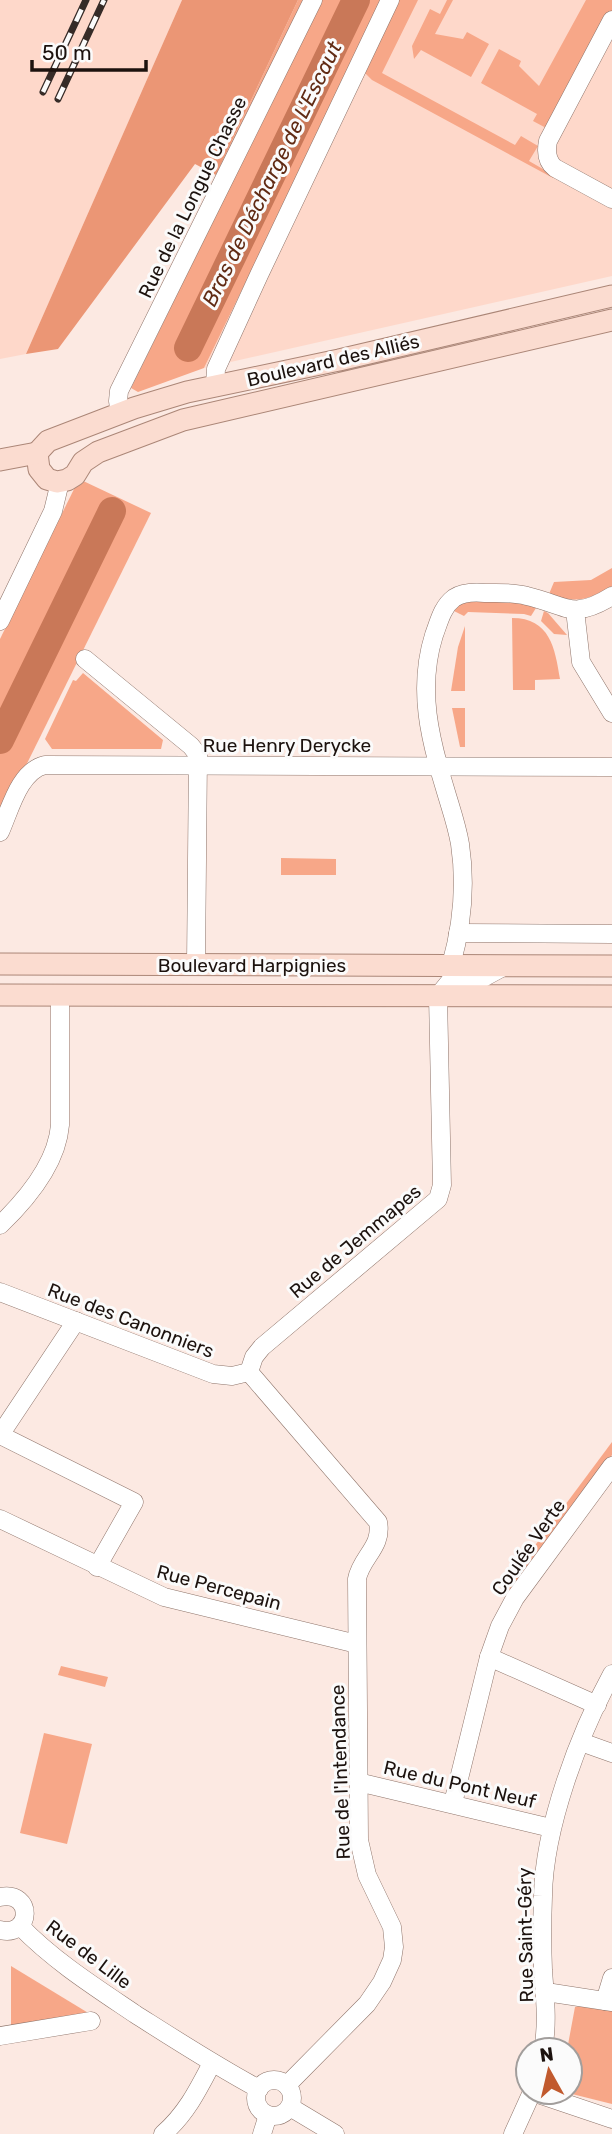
<svg xmlns="http://www.w3.org/2000/svg" width="612" height="2134" font-family="Rubik,sans-serif">
<style>
.built{fill:#fed8ca}
.green{fill:#f7a788}
.forest{fill:#eb9675}
.lines{fill:none;stroke-linecap:round;stroke-linejoin:round}
.river{stroke:#c97858;stroke-width:28}
.minor-casing{stroke:#8e746a;stroke-width:19}
.major-casing{stroke:#ab8677;stroke-width:23}
.minor{stroke:#fff;stroke-width:18}
.major{stroke:#fbdcd0;stroke-width:21}
.rail-casing{stroke:#362b27;stroke-width:7}
.rail{stroke:#fbfbfb;stroke-width:4.5;stroke-dasharray:13;stroke-linecap:butt}
.labels{text-anchor:middle;stroke-width:6;stroke-linejoin:round;paint-order:stroke}
.street-label{font-size:19px;fill:#1c120e;stroke:#fbfbfb}
.water-label{font-size:21px;font-style:italic;fill:#612b14;stroke:#fbfbfb}
</style>
<rect width="100%" height="100%" fill="#fce9e2"/>
<g class="built">
<path d="M0 0H182L26 354 0 359Z"/>
<path d="M383 0H612V276L204 368Z"/>
</g>
<g class="green">
<path d="M298 0H383L204 368 138 392 131 388 233 181 216 175Z"/>
<path d="M396 0H418L382 73 515 145 521 136 538 146 529 161 555 176 553 178 372 80 362 70Z"/>
<path d="M447 0H453L435 34 463 39 467 32 489 44 471 77 421 50 414 59 412 46 430 9 440 14Z"/>
<path d="M586 0H612V12L548 129 533 121 537 114 481 83 499 49 521 61 519 66 539 86Z"/>
<path d="M79 479 151 513 0 818V639Z"/>
<path d="M612 568V586C590 600 574 604 549 594L554 582 591 580Z"/>
<path d="M471 601 521 603 536 608 531 616 524 614 468 612 464 616 454 611 461 603Z"/>
<path d="M544 611 548 613 567 635 554 634 541 621Z"/>
<path d="M512 618C550 618 555 648 560 679L535 680V690H513Z"/>
<path d="M465 626V691H451L458 647Z"/>
<path d="M83 673 163 740 161 749H52L45 739 73 680 76 681Z"/>
<path d="M452 708H465V747H460Z"/>
<path d="M281 858 336 859V875H281Z"/>
<path d="M612 1442V1455L510 1591 504 1587Z"/>
<path d="M61 1666 108 1677 105 1687 58 1675Z"/>
<path d="M44 1733 92 1744 67 1844 20 1833Z"/>
<path d="M11 1966 90 2014 11 2029Z"/>
<path d="M580 2006 612 2010V2104L564 2092H570V2050H567L575 2007Z"/>
</g>
<path class="forest" d="M182 0H298L216 175 195 164 58 349 26 354Z"/>
<g class="lines">
<g class="river">
<path d="M188 348 356 0"/>
<path d="M0 740 112 511"/>
</g>
<g class="minor-casing">
<g id="minor">
<path d="M612 20 548 141C546 151 546 161 555 168L612 199"/>
<path d="M215 386 216 369 259 275 390 0"/>
<path d="M120 414 118 401 119 391 313 0"/>
<path d="M575 610 581 662 612 713"/>
<path d="M0 621 53 511 60 482"/>
<path d="M85 659 191 746 198 755 196 965"/>
<path d="M0 832C10 810 19 771 45 765L612 767"/>
<path d="M458 933 612 934"/>
<path d="M451 965C462 926 466 884 460 844 457 826 451 809 446 792 430 740 417 689 434 635 439 622 442 607 454 598 463 592 474 592 485 593 499 593 513 592 527 596 566 605 572 621 612 596"/>
<path d="M0 1225C26 1200 57 1163 60 1125V995"/>
<path d="M0 1292 213 1374 232 1376 249 1372"/>
<path d="M249 1372 378 1522C383 1547 361 1557 357 1579L359 1840 367 1875 392 1927 394 1947 392 1960 382 1982 367 2004 287 2085"/>
<path d="M249 1372 254 1357 262 1347 438 1199 442 1185 438 996 451 980 481 979 505 966"/>
<path d="M0 1435 134 1502 97 1567"/>
<path d="M0 1435 76 1321"/>
<path d="M0 1519 164 1597 357 1644"/>
<path d="M489 1657 597 1705"/>
<path d="M581 1742 612 1753"/>
<path d="M358 1782 551 1828"/>
<path d="M453 1803 489 1657 500 1626 515 1598 612 1466"/>
<path d="M0 1897C34 1890 32 1938 0 1930"/>
<path d="M20 1926C54 1961 95 1987 135 2014 176 2040 216 2066 259 2089"/>
<path d="M546 1992 612 2002"/>
<path d="M605 2001 612 1978"/>
<path d="M0 2036 91 2021"/>
<path d="M543 2050C548 2023 545 1998 543 1970 542 1946 542 1921 543 1896 544 1827 579 1734 612 1674"/>
<circle cx="274" cy="2098" r="18"/>
<path d="M532 2092 612 2119"/>
<path d="M290 2107 335 2134"/>
<path d="M163 2134C186 2114 198 2090 212 2063"/>
<path d="M262 2134 268 2115"/>
<path d="M513 2134 532 2092"/>
</g>
</g>
<g class="major-casing">
<g id="major">
<path d="M612 296 339 360 187 392 134 408 48 441 37 453 39 469 47 479 57 482 67 480 75 475 83 462 98 452 183 420 612 320"/>
<path d="M0 460 37 453"/>
<path d="M0 964 612 966"/>
<path d="M0 995 612 996"/>
</g>
</g>
<use href="#minor" class="minor"/>
<use href="#major" class="major"/>
<g class="rail-casing">
<g id="rail">
<path d="M43 92 86 0"/>
<path d="M58 99 104 0"/>
</g>
</g>
<use href="#rail" class="rail"/>
</g>
<g class="labels">
<g class="street-label">
<text transform="translate(192 197) rotate(-64)" y="7">Rue de la Longue Chasse</text>
<text transform="translate(333 360) rotate(-13)" y="7">Boulevard des Alliés</text>
<text x="287" y="752">Rue Henry Derycke</text>
<text x="252" y="972">Boulevard Harpignies</text>
<text transform="translate(355 1241) rotate(-40)" y="7">Rue de Jemmapes</text>
<text transform="translate(131 1320) rotate(21)" y="7">Rue des Canonniers</text>
<text transform="translate(528 1547) rotate(-55)" y="7">Coulée Verte</text>
<text transform="translate(219 1587) rotate(15)" y="7">Rue Percepain</text>
<text transform="translate(340 1772) rotate(-92)" y="7">Rue de l'Intendance</text>
<text transform="translate(460 1784) rotate(13)" y="7">Rue du Pont Neuf</text>
<text transform="translate(525 1935) rotate(-91)" y="7">Rue Saint-Géry</text>
<text transform="translate(89 1954) rotate(37)" y="7">Rue de Lille</text>
</g>
<g class="water-label">
<text transform="translate(272 174) rotate(-64)" y="7">Bras de Décharge de L'Escaut</text>
</g>
</g>
<g transform="translate(549 2071) rotate(352)"><circle r="33" fill="#fbfbfb" stroke="#a29e9c" stroke-width="2"/>
<path d="M0-5L12 26L0 18L-12 26Z" fill="#c15a2e"/>
<text y="-10" font-size="19" font-weight="bold" text-anchor="middle" fill="#1c120e">N</text>
</g>
<path d="M32 60v10h114v-10" fill="none" stroke="#1c120e" stroke-width="3.5"/>
<text x="42" y="60" font-size="21" fill="#1c120e" stroke="#fbfbfb" stroke-width="5" paint-order="stroke">50 m</text>
</svg>
